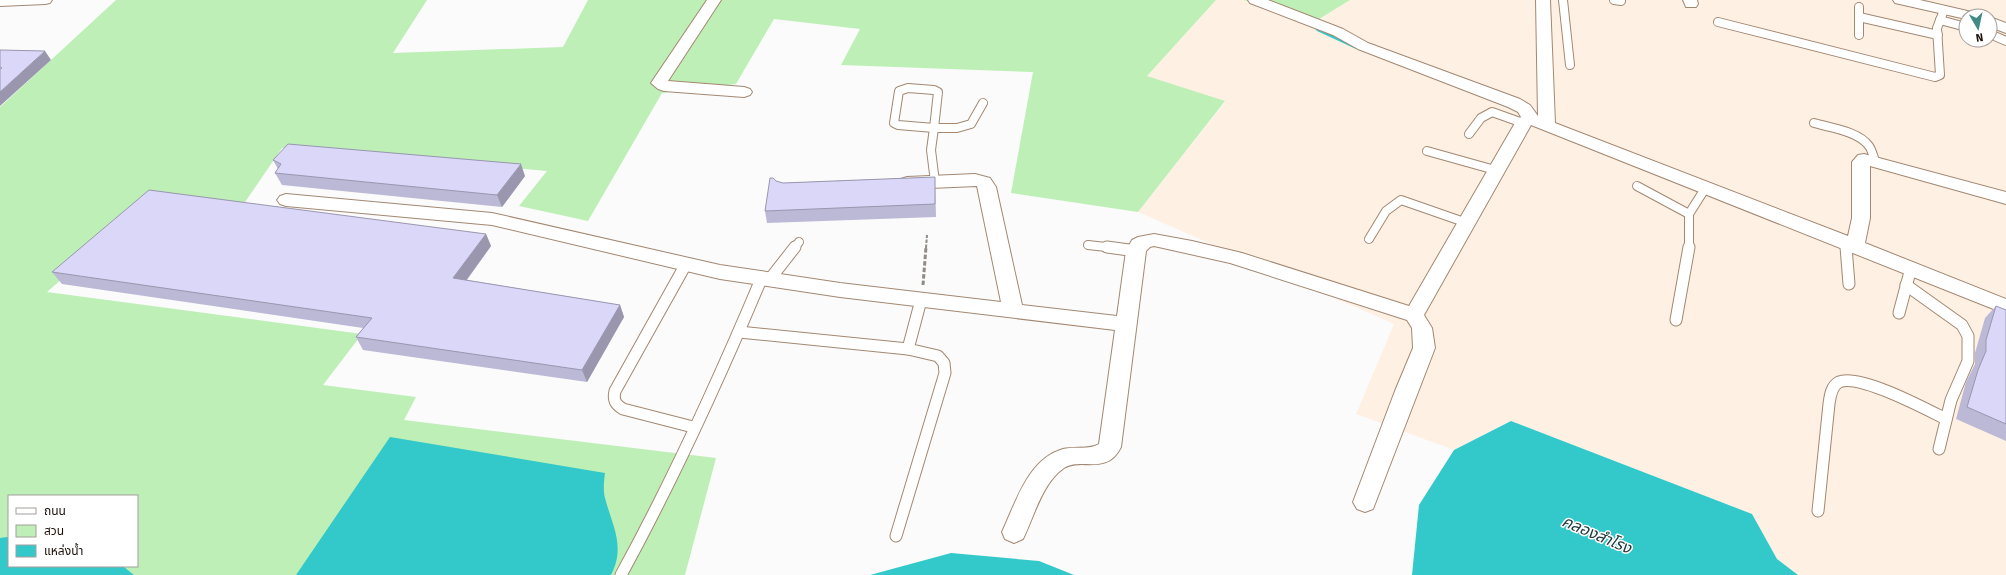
<svg xmlns="http://www.w3.org/2000/svg" width="2006" height="575" font-family="'Fira Sans','Noto Sans Thai',sans-serif">
<style>
.built{fill:#fff0e4;fill-rule:evenodd}
.green{fill:#bdefb6}
.water{fill:#33c9ca}
.lines{fill:none;stroke-linecap:round;stroke-linejoin:round}
.stream{stroke:#33c9ca;stroke-width:4.5}
.lane-far1-casing{stroke:#a38871;stroke-width:10}
.lane-casing{stroke:#a38871;stroke-width:13}
.street-casing{stroke:#a38871;stroke-width:2}
.path-far1{stroke:#908b87;stroke-width:2;stroke-dasharray:3.5 1.5;stroke-linecap:butt}
.path{stroke:#908b87;stroke-width:3;stroke-dasharray:4.5 2;stroke-linecap:butt}
.lane-far1{stroke:#fff;stroke-width:8}
.lane{stroke:#fff;stroke-width:11}
.street{fill:#fff;fill-rule:evenodd}
.wall{fill:#bbb9d6}
.shaded-wall{fill:#9996ae}
.building{fill:#dad7f9;stroke:#9996ae}
.labels{text-anchor:middle;stroke-width:3;stroke-linejoin:round;paint-order:stroke}
.near-water-label{font-size:16px;font-style:italic;fill:#233b3b;stroke:#fff}
</style>
<rect width="100%" height="100%" fill="#fbfbfb"/>
<path class="built" d="M1216 0H1243L1316 21 1350 0H2006V575H1798L1777 559 1751 514 1511 421 1454 450 1356 414 1394 324 1138 212 1225 102 1147 76ZM1966 16H1990V40H1966Z"/>
<g class="green">
<path d="M116 0H427L393 53 563 47 588 0H1216L1147 76 1225 101 1138 212 1011 193 1033 72 841 65 860 29 774 19 736 84 662 93 588 221 519 206 547 171 282 148 243 205 157 196 47 292 362 334 323 385 416 397 404 420 716 458 685 575H134L123 566H137V496H9V538H0V107Z"/>
<path d="M1243 0H1350L1316 21Z"/>
</g>
<g class="water">
<path d="M1511 421 1752 514 1777 559 1798 575H1412L1419 505 1454 450Z"/>
<path d="M390 437 605 473C604 481 603 490 605 498 612 525 626 546 611 575H296Z"/>
<path d="M7 537 9 538V566H123L134 575H0V538Z"/>
<path d="M951 553 1039 561 1074 575H870Z"/>
</g>
<g class="lines">
<path class="stream" d="M1318 29 1357 47"/>
<g class="lane-far1-casing">
<g id="lane-far1">
<path d="M1563 0 1570 65"/>
<path d="M1614 0 1621 1"/>
<path d="M1859 7V35"/>
<path d="M1859 17 1938 35"/>
<path d="M1940 20 1966 27"/>
<path d="M1718 22 1935 77 1940 75 1937 28 1944 10"/>
<path d="M1990 34 2006 41"/>
<path d="M908 88 934 90 938 92 934 128 898 125 894 123 899 91Z"/>
<path d="M1814 123C1831 128 1858 131 1869 146 1872 150 1873 156 1875 161"/>
<path d="M934 128H957L971 124 983 103"/>
<path d="M934 128 931 150 935 182"/>
<path d="M1469 134 1481 118 1492 112 1523 123"/>
<path d="M1427 151 1495 170"/>
<path d="M1637 186 1689 214"/>
<path d="M1369 239 1386 211 1401 200 1467 223"/>
<path d="M1845 242 1846 248"/>
<path d="M1088 245 1115 248"/>
<path d="M794 248 799 242"/>
<path d="M1689 248V214L1706 187"/>
</g>
</g>
<g class="lane-casing">
<g id="lane">
<path d="M1107 247 1136 251"/>
<path d="M1846 247 1849 284"/>
<path d="M686 264 615 391C613 400 615 404 623 409L693 427"/>
<path d="M770 279 795 247"/>
<path d="M1906 285 1962 325 1968 336V361L1951 400 1939 449"/>
<path d="M1899 313 1911 268"/>
<path d="M1676 320 1689 247"/>
<path d="M739 332 908 349"/>
<path d="M1818 511 1829 404C1830 397 1831 386 1839 382 1859 373 1926 409 1946 419"/>
<path d="M896 536 945 373 944 363 938 356 908 349 921 300"/>
<path d="M621 575C673 480 720 377 762 277"/>
</g>
</g>
<g class="street-casing">
<g id="street">
<path d="M0 0H52L50 3 45 4 0 6Z"/>
<path d="M707 0H721L668 81 744 87 750 89 752 92 750 95 744 97 664 91 658 89 651 83Z"/>
<path d="M1248 0H1268L1343 29 1368 43 1520 99 1530 105 1538 116 1536 0H1550L1555 123 1848 236 1852 218V162L1858 155 1864 154 2006 192V204L1870 166V218L1865 243 2006 299V314L1531 125 1424 315 1432 328 1435 348 1373 509 1365 512 1357 509 1353 502 1395 391 1413 348 1412 328 1407 320 1230 263 1154 246 1150 247 1146 251 1121 447C1107 476 1081 457 1064 468 1042 483 1034 517 1023 539L1014 543 1005 539 1002 532C1016 502 1028 459 1063 449 1074 446 1090 450 1099 444L1115 330 840 297 720 279 492 225 286 206 280 204 277 200 280 196 286 194 492 213 720 265 840 283 1001 302 977 186 907 189 901 187 898 183 901 179 907 177 975 174 990 178 996 187 1022 305 1117 316 1126 251 1132 240 1138 237 1154 234 1192 241 1242 253 1409 306 1515 123 1521 117 1518 112 1508 107 1358 49 1333 35 1250 3Z"/>
<path d="M1683 0H1697L1698 4 1696 7H1686Z"/>
<path d="M1893 0H1920L1976 13 1978 16H1966V19L1895 3Z"/>
<path d="M1990 17 2006 23V33L1990 27Z"/>
</g>
</g>
<path class="path-far1" d="M926 248 927 235"/>
<path class="path" d="M923 285 926 247"/>
<use href="#lane-far1" class="lane-far1"/>
<use href="#lane" class="lane"/>
<use href="#street" class="street"/>
</g>
<g class="wall">
<path d="M273 160 525 176 502 207 282 185 275 173 278 169Z"/>
<path d="M935 177 936 217 767 223 765 211 776 181 783 183Z"/>
<path d="M486 234 491 246 467 280 620 305 624 317 587 382 363 350 356 337 363 328 62 284 52 272Z"/>
<path d="M1996 306 2006 310V441L1956 419 1966 382 1975 364V353L1985 318Z"/>
</g>
<g class="shaded-wall">
<path d="M45 51 51 60 0 106V92Z"/>
<path d="M521 164 525 176 502 207 497 195Z"/>
<path d="M486 234 491 246 459 290 453 278Z"/>
<path d="M620 305 624 317 587 382 582 370Z"/>
</g>
<g class="building">
<path d="M0 50 45 51 0 92V69L2 68 0 67Z"/>
<path d="M288 144 521 164 497 195 275 173 281 164 273 160Z"/>
<path d="M935 177V204L765 211 770 178H773L776 181 783 183Z"/>
<path d="M149 190 486 234 453 278 620 305 582 370 356 337 372 318 52 272Z"/>
<path d="M1996 306 2006 310V424L1967 407 1978 370 1986 351V340Z"/>
</g>
<g class="labels">
<g class="near-water-label">
<text transform="translate(1597 534) rotate(23)" y="6">คลองสำโรง</text>
</g>
</g>
<rect x="8" y="495" width="130" height="72" fill="#ffffff" stroke="#a39f9b"/>
<rect x="16" y="508" width="20" height="6" fill="#ffffff" stroke="#a39f9b"/>
<text x="44" y="515" font-size="12" fill="#180e06">ถนน</text>
<rect x="16" y="525" width="20" height="12" fill="#bdefb6" stroke="#a39f9b"/>
<text x="44" y="535" font-size="12" fill="#180e06">สวน</text>
<rect x="16" y="545" width="20" height="12" fill="#33c9ca" stroke="#a39f9b"/>
<text x="44" y="555" font-size="12" fill="#180e06">แหล่งน้ำ</text>
<g transform="translate(1978 28) rotate(171)"><circle r="19" fill="#ffffff" stroke="#a39f9b"/>
<path d="M0-3L7 15L0 10L-7 15Z" fill="#418985"/>
<text y="-6" font-size="11" font-weight="bold" text-anchor="middle" fill="#180e06">N</text>
</g>
</svg>
